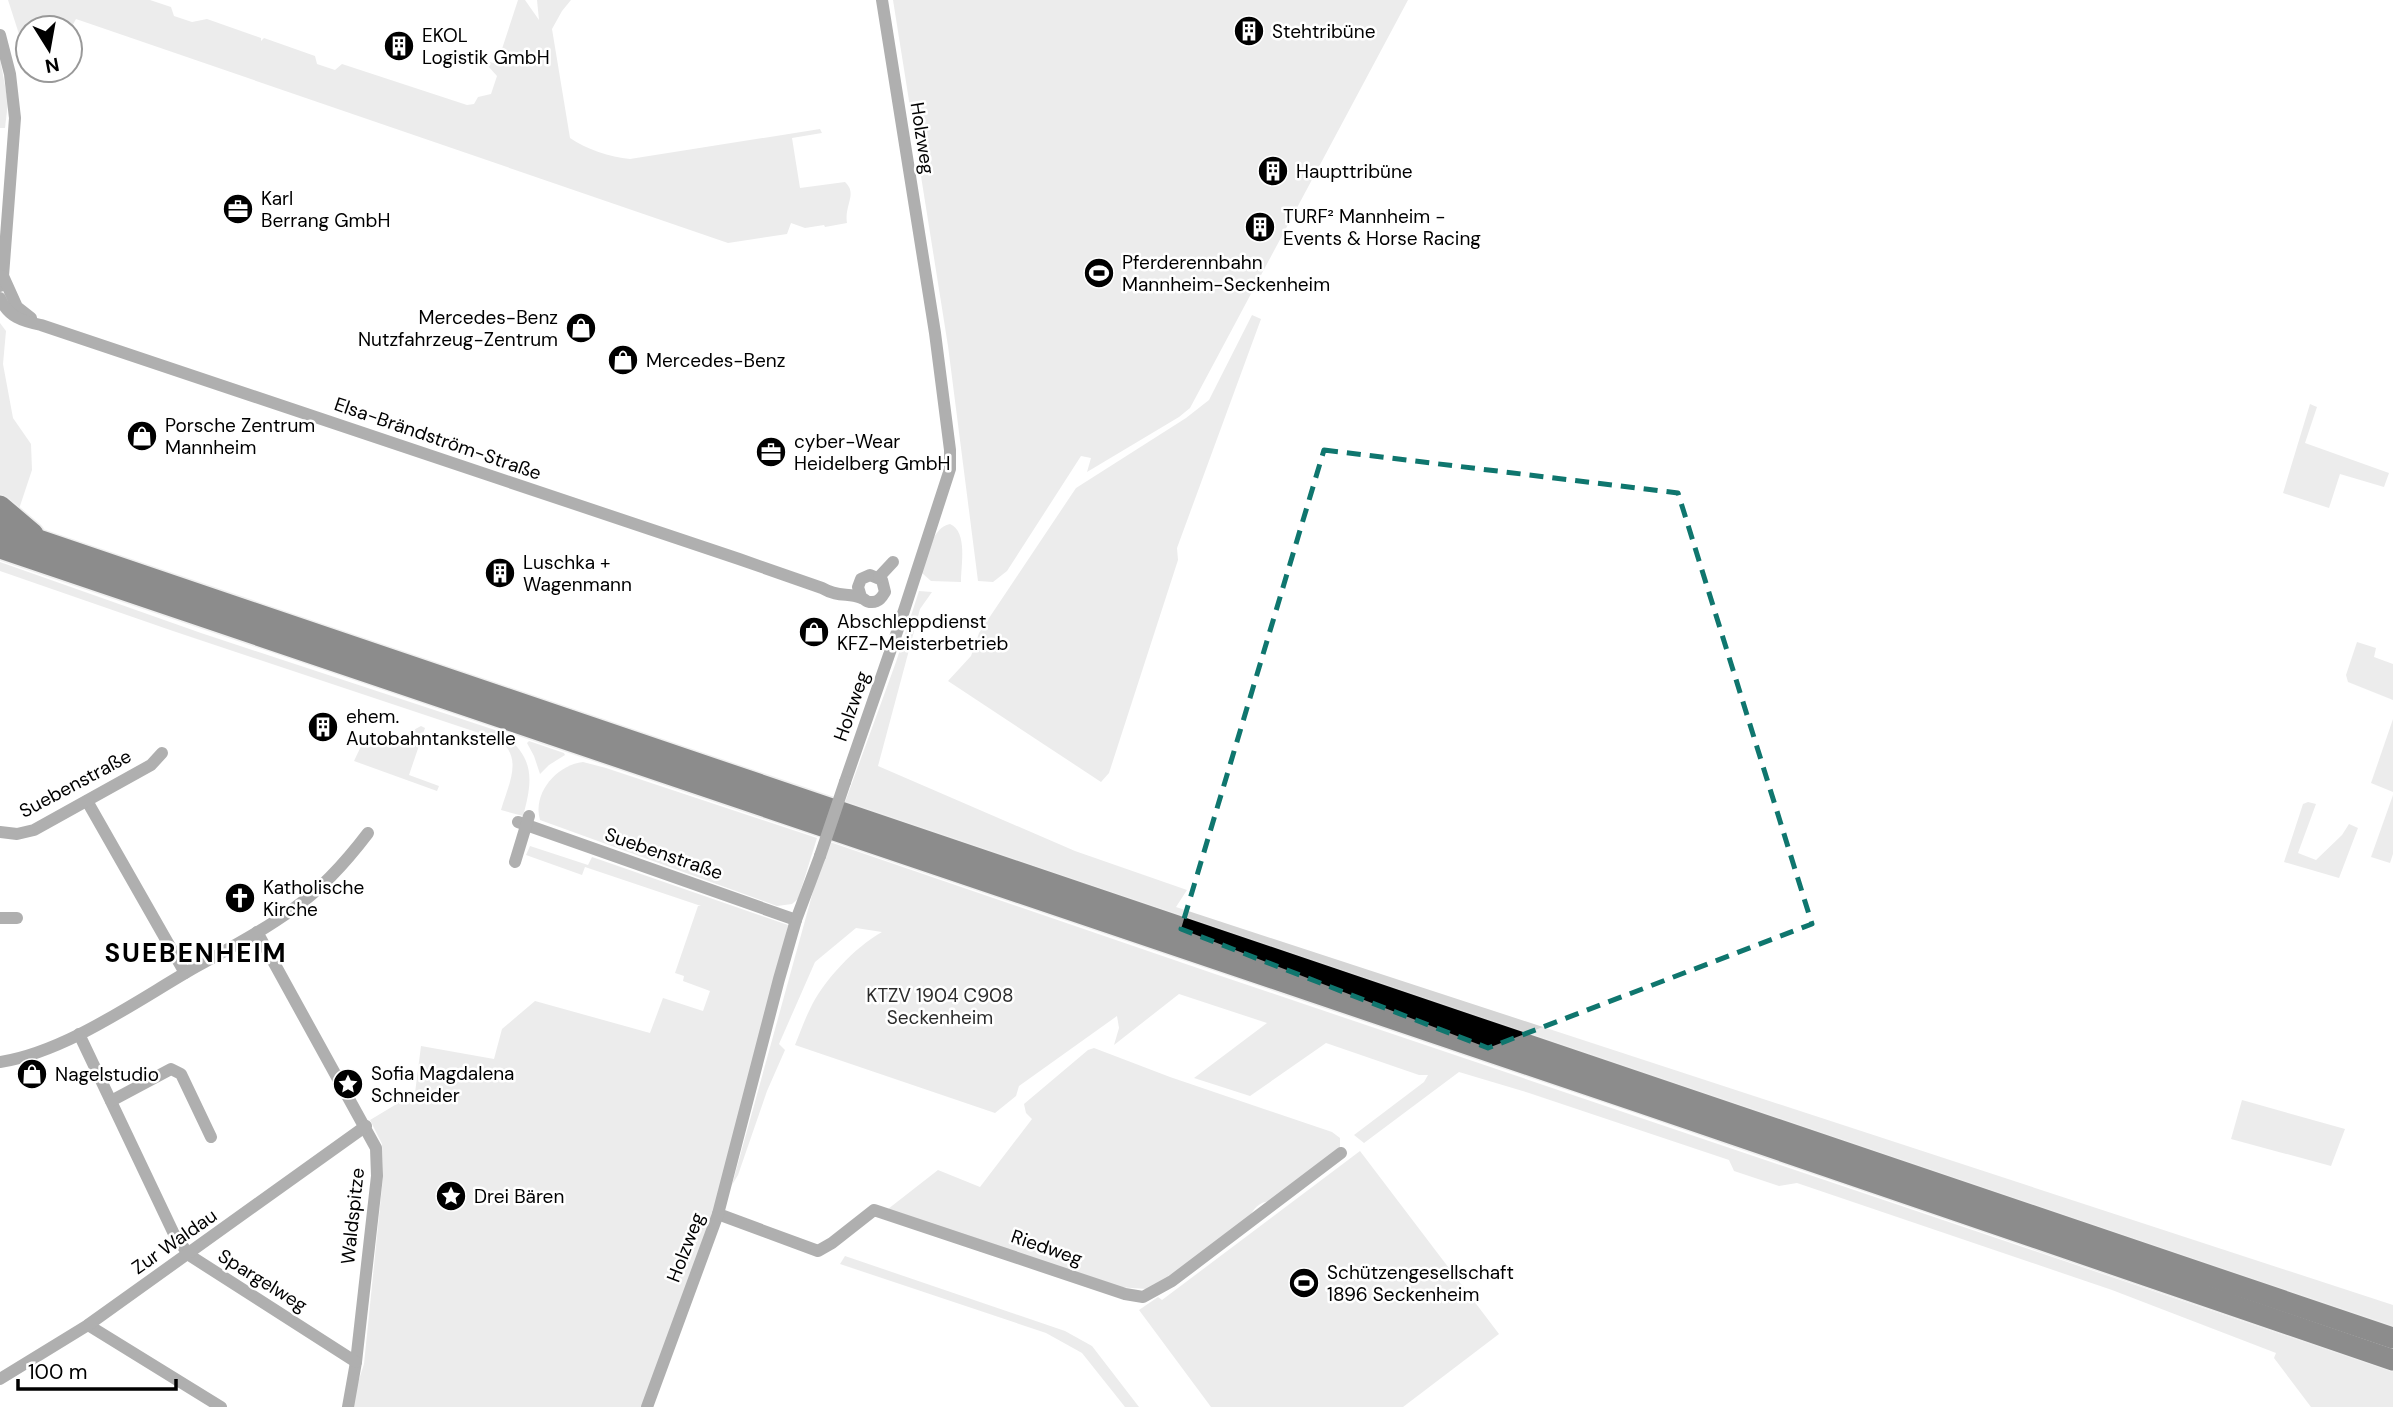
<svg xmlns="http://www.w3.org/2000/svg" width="2393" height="1407" font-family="'DM Sans',sans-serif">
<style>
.green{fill:#d5d5d5}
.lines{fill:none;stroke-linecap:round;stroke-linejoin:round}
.motorway-casing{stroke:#dbdbdb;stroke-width:24}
.minor{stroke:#4e4e4e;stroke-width:12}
.motorway{stroke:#000;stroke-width:21}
.minor-bridge{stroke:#4e4e4e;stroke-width:12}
.marked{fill:none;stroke:#0f766e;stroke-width:5;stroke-dasharray:14 9;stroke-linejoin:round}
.labels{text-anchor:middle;stroke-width:5;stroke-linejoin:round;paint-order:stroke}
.poi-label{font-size:19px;fill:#000;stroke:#fff;text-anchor:start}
.street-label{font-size:19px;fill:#000;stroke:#fff}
.park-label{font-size:19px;fill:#2c2c2c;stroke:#fff}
.district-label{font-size:26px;font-weight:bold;letter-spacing:2px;fill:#000;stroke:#fff}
</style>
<rect width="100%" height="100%" fill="#fff"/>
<g class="green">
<path d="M8 0H150L171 7 174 16 192 22 207 19 261 38V41L264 38 315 56 317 64 335 70 342 64 467 105 474 104 478 97 491 94 497 76 488 66 490 62 497 64 518 0H525L539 20 537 0H571L562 11 552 29 570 138C586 149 610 157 630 159L820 129 822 133 792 138 800 188 845 182C858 194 844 205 847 223L825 227 824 225 805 228 791 223 787 234 728 243 76 19 70 30V28H28V62Z"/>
<path d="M893 0H1408L1190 408 1179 417 1087 472 1091 458 1081 456 1007 571 993 582 978 581 948 346Z"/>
<path d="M0 59 8 102 5 128H0Z"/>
<path d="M1252 315 1261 319 1177 548 1178 560 1109 773 1101 782 948 681 971 656 979 633 1076 488 1186 418 1209 400Z"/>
<path d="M0 323 6 331 3 364 13 418 31 444 32 470 18 512 0 497Z"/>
<path d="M2310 404 2317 407 2305 443 2389 473 2384 487 2340 474 2329 508 2283 493Z"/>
<path d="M950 524C968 532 961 565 961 582L931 581 922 573C928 556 931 528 950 524Z"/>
<path d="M0 562 201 633 498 731C534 755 534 777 523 816L501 810C508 785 525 756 497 739L173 631 0 571Z"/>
<path d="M919 591 932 592 920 609 878 766 1075 851 1187 890 1176 907 2393 1305V1327L1058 874 904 823 844 805 896 662Z"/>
<path d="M2357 642 2376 648 2374 657 2393 664V700L2348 682 2346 675Z"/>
<path d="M2393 719V792L2371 783Z"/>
<path d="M421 726 425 728 409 775 439 786 437 791 354 761 363 742 382 747Z"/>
<path d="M529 741 564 753 565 755 549 765 540 774 534 756 527 743Z"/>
<path d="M583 762 606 768 817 838 798 899 792 904 777 906 540 820C532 793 557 765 583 762Z"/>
<path d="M2393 795V854L2390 863 2371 857Z"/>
<path d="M2308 802 2316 804 2298 853 2316 860 2342 835 2349 824 2358 828 2339 878 2284 862 2303 804Z"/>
<path d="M827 841 1215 974 2393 1372V1407H2311L2274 1358 2276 1353 2112 1290 1797 1183 1779 1186 1734 1171 1729 1160 1529 1093 1459 1072 1364 1143 1354 1135 1424 1082 1428 1075H1419L1326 1043 1250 1096 1194 1078 1267 1023 1179 994 1114 1045 1119 1028 1117 1016 1019 1086 1016 1096 995 1113 795 1045C800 1033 804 1021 810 1009 823 981 855 947 882 932L856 928 815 962 779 1044 785 1050 767 1091 738 1175 732 1185Z"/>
<path d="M530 846 588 865 592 857 788 925 779 974 715 1214 645 1407H350L364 1364 383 1177 382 1144 370 1120 415 1093 421 1046 494 1059 502 1029 535 1001 650 1033 663 998 703 1011 710 991 683 981 684 976 675 973 698 906H701L585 867 582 875 526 855Z"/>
<path d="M1094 1048 1170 1077 1332 1132 1340 1138V1149L1270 1201C1259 1202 1253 1209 1249 1218L1166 1279 1147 1289 1118 1287 888 1209 938 1170 980 1187 1032 1119 1026 1113 1024 1104 1088 1050Z"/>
<path d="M2242 1100 2345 1129 2331 1166 2231 1139Z"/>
<path d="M1360 1151 1499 1334 1403 1407H1211L1139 1310 1158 1297 1162 1300Z"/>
<path d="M845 1256 1065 1331 1092 1346 1139 1407H1125L1082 1353 1046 1333 840 1264Z"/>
</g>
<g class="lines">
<g class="motorway-casing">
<g id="motorway">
<path d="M0 506 33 534"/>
<path d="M0 527 2393 1338"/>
<path d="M0 548 1639 1102 2393 1360"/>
</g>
</g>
<g class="minor">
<path d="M0 35 10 74 15 118 3 276 0 286"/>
<path d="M3 276 17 307 31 318"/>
<path d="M0 298C8 317 22 321 41 325L739 559 822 588C839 598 849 592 861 598 868 600 864 602 872 602 879 602 882 597 885 592L882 580 870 575 861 579 858 587 861 597"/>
<path d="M879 577 893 562"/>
<path d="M845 782 899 626 950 469V450L935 333 882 0"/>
<path d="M87 801 185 973"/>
<path d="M518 822 796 920"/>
<path d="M0 832 17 834 34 830 151 765 162 753"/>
<path d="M515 862 529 816"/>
<path d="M0 918H17"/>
<path d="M257 932 376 1148 377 1176 356 1362 348 1407"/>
<path d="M79 1034 174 1234 189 1255 356 1362"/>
<path d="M0 1062C65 1052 135 1002 192 969 226 950 262 932 293 909 323 888 346 862 368 833"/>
<path d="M111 1101 171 1069 181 1074 211 1137"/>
<path d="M718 1214 818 1251 832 1243 874 1210 1125 1294 1143 1297 1172 1281 1341 1153"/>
<path d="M88 1325 221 1407"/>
<path d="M0 1379 88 1325 366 1126"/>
<path d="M647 1407 718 1214 779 979 796 920 820 856"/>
</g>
<use href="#motorway" class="motorway"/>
<path class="minor-bridge" d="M820 856 845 782"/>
</g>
<path d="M0 0H2393V1407H0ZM1324 450 1678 493 1812 924 1488 1048 1181 929Z" fill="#fff" fill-opacity=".55" fill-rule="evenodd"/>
<path class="marked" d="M1324 450 1678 493 1812 924 1488 1048 1181 929Z"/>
<defs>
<g id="building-disc" transform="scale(1.575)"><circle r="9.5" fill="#000" stroke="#fff"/><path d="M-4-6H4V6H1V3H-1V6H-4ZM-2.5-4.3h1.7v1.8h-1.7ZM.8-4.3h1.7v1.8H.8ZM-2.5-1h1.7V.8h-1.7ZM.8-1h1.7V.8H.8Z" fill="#fff"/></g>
<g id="office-disc" transform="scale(1.575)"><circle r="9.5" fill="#000" stroke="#fff"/><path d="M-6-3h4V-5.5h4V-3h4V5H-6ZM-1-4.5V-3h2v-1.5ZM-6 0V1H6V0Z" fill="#fff"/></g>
<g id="stadium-disc" transform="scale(1.575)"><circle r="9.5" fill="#000" stroke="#fff"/><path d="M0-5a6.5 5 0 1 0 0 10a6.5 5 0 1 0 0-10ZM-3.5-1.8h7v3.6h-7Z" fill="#fff"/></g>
<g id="shop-disc" transform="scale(1.575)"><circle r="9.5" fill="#000" stroke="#fff"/><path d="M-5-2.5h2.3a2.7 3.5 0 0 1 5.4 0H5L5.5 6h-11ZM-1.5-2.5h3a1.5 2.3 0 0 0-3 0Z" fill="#fff"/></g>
<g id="church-disc" transform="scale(1.575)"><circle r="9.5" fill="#000" stroke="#fff"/><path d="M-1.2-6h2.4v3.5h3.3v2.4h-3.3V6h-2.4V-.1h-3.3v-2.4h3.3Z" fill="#fff"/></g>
<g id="sight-disc" transform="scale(1.575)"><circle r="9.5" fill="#000" stroke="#fff"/><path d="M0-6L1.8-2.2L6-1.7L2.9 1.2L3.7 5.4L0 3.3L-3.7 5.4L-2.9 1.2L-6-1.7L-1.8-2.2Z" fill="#fff"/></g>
</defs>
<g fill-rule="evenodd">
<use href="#building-disc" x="1249" y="31"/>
<use href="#building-disc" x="399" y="46"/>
<use href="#building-disc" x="1273" y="171"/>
<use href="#office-disc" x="238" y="209"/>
<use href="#building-disc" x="1260" y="227"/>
<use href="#stadium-disc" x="1099" y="273"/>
<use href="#shop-disc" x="581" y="328"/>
<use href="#shop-disc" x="623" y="360"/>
<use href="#shop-disc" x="142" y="436"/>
<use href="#office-disc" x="771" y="452"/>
<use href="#building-disc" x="500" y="573"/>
<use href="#shop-disc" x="814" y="632"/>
<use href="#building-disc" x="323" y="727"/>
<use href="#church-disc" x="240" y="898"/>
<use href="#shop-disc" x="32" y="1074"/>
<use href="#sight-disc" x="348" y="1084"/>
<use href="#sight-disc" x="451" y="1196"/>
<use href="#stadium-disc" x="1304" y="1283"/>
</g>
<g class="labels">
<g class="poi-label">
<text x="1272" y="38">Stehtribüne</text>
<text x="422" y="42">EKOL<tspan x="422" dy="22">Logistik GmbH</tspan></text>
<text x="1296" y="178">Haupttribüne</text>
<text x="261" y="205">Karl<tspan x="261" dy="22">Berrang GmbH</tspan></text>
<text x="1283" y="223">TURF² Mannheim -<tspan x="1283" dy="22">Events &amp; Horse Racing</tspan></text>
<text x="1122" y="269">Pferderennbahn<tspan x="1122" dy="22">Mannheim-Seckenheim</tspan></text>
<text x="558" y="324" text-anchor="end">Mercedes-Benz<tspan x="558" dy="22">Nutzfahrzeug-Zentrum</tspan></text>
<text x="646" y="367">Mercedes-Benz</text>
<text x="165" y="432">Porsche Zentrum<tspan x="165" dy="22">Mannheim</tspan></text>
<text x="794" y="448">cyber-Wear<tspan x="794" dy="22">Heidelberg GmbH</tspan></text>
<text x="523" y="569">Luschka +<tspan x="523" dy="22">Wagenmann</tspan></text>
<text x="837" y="628">Abschleppdienst<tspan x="837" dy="22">KFZ-Meisterbetrieb</tspan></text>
<text x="346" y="723">ehem.<tspan x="346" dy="22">Autobahntankstelle</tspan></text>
<text x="263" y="894">Katholische<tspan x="263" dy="22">Kirche</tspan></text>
<text x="371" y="1080">Sofia Magdalena<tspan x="371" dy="22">Schneider</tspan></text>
<text x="55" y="1081">Nagelstudio</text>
<text x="474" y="1203">Drei Bären</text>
<text x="1327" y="1279">Schützengesellschaft<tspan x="1327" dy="22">1896 Seckenheim</tspan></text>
</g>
<g class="street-label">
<text transform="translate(923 138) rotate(81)" y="7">Holzweg</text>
<text transform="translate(438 438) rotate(19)" y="7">Elsa-Brändström-Straße</text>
<text transform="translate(851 706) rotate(-71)" y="7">Holzweg</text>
<text transform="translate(75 783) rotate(-28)" y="7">Suebenstraße</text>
<text transform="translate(664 853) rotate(19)" y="7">Suebenstraße</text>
<text transform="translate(352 1216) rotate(-84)" y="7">Waldspitze</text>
<text transform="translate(174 1241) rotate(-35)" y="7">Zur Waldau</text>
<text transform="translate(685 1247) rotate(-69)" y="7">Holzweg</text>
<text transform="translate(1047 1247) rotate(19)" y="7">Riedweg</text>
<text transform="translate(263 1280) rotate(32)" y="7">Spargelweg</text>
</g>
<g class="park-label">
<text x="940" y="1002">KTZV 1904 C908<tspan x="940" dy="22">Seckenheim</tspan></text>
</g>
<g class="district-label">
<text x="196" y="962">SUEBENHEIM</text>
</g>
</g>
<g transform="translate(49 49) rotate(169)"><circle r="33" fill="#ffffff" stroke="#999999" stroke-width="2"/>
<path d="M0-5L12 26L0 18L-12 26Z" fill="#000000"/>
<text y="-10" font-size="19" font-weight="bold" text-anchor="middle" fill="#000000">N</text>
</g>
<path d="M18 1379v10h158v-10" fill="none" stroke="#000000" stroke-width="3.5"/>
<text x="28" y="1379" font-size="21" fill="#000000" stroke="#ffffff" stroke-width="5" paint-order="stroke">100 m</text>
</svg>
